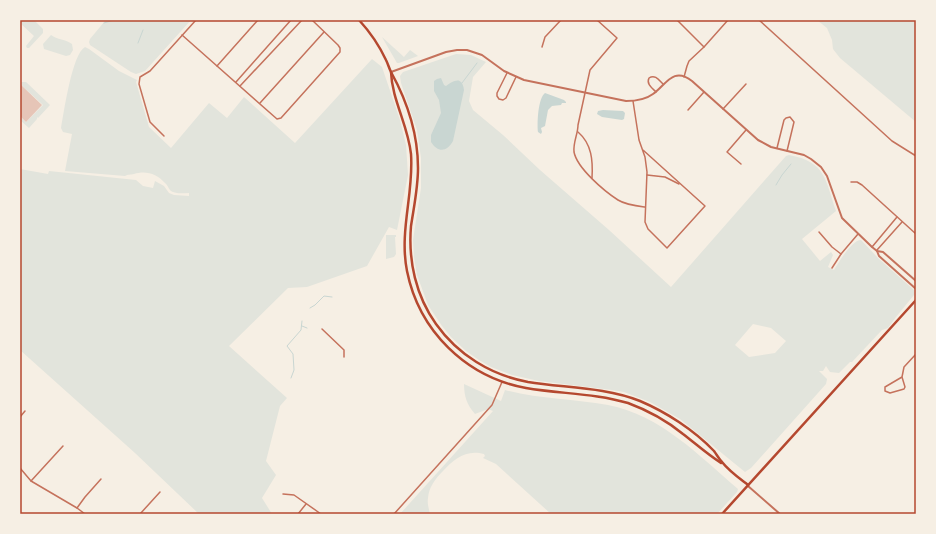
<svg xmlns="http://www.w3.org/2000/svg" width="936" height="534" font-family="Georgia,serif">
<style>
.green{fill:#e2e4dc;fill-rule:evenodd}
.water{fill:#c9d6d2}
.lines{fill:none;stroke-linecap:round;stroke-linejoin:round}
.stream{stroke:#c9d6d2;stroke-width:1}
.building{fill:#e6c5b7}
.minor{stroke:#c5725c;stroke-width:1.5}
.tertiary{stroke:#c5725c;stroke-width:2}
.secondary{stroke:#b5482f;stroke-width:2.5}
.neatline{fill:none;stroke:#b5482f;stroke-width:1.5}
</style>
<rect width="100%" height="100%" fill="#f6efe4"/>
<g class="green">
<path d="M20 20H34L43 29V33L29 48H27L26 46 34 36 20 23Z"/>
<path d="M104 20H191L145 71 136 74 131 72 90 45 89 42 90 39 105 21Z"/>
<path d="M817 20H916V122L840 58 833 49 832 40 827 28Z"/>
<path d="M51 35C57 40 66 39 72 44L73 50 70 55 66 56 44 49 43 44Z"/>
<path d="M382 37 404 57 410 50 418 56 399 63H397Z"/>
<path d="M85 47 89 49 119 71 137 80 136 82 149 127 171 148 209 103 227 118 244 97 295 143 372 59 382 67 400 120 406 145 408 175 397 230 389 227 367 266 307 287 288 288 229 346 287 398 280 406 266 461 276 475 262 498 272 514H199L135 453 20 350V169L48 174 49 171 136 180 143 186 153 188 155 181 164 186 169 193 174 195 189 196V193C184 193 178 194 173 192 168 190 169 186 165 183 157 174 146 170 134 174 130 175 128 174 125 176L65 171 72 134 63 132 61 128C64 112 72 54 85 47Z"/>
<path d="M456 54 471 55 486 62 473 77 469 101 473 110 503 135 540 170 609 230 671 287 786 156 789 155C826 162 825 179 836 211L802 239 820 261 831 252 833 255 828 267 834 270C839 262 852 240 861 240L878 258 914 290V295L896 317 888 328 882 330 852 362H850L839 373 830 372 826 366 823 371H819L827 379 826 384 751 468 745 472 680 419 650 402 624 392 612 390 539 381 512 375 491 367 479 360 466 351 451 337 442 326 428 305 417 275 414 257 413 240 421 188V158L417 130 401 83 400 76 403 72ZM753 324 771 328 786 341 775 353 749 357 735 345Z"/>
<path d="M20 82H26L50 105 38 118 37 117V119L29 128 20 120V116L26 122 43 105 20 84Z"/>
<path d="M386 235H396V237H395L396 254 394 257 386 259Z"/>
<path d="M464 384 501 401 505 390C539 399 574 399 608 405 661 415 699 456 738 489L737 492 717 514H551L496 464 483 458 485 456 484 454C466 449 454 459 443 471 435 479 429 487 428 498 427 504 429 509 430 514H400L493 411 488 409 475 414C467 405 464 396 464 384Z"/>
</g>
<g class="water">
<path d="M441 78 444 85 446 86C453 81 462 75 464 90L453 141C447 152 438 153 431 142V135L441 113 439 100 434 91V81L437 79Z"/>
<path d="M545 93 564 100 566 102V103H562L561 105 552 106 548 110 545 126 541 128 542 132 541 134 538 132C537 123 538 98 545 93Z"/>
<path d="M603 110 623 111 625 113 624 119 622 120 602 117 597 114 598 111Z"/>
</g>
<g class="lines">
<g class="stream">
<path d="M104 23 114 20"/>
<path d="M138 43 143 30"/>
<path d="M462 83 477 63"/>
<path d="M776 185 782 175 791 164"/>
<path d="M310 308 315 305 324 296 332 297"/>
<path d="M302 326 307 328"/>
<path d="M291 378 294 370 293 354 287 346 301 330 302 321"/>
</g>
</g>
<path class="building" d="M20 84 42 105 26 122 20 116Z"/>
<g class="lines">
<g class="minor">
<path d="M597 20 617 38 590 70 578 125C578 134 573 142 574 152 577 168 604 191 618 200 626 205 636 206 645 207"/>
<path d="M677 20 704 47"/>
<path d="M759 20 892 141 916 156"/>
<path d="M182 35 277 119 281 118 340 52V48L338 45 312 20"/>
<path d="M542 47 545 37 561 20"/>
<path d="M217 66 258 20"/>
<path d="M507 73 497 93V96L499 99 503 100 506 98 516 77"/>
<path d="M684 77 687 66 689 61 704 47 728 20"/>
<path d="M236 82 291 20"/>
<path d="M240 86 302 20"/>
<path d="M656 92C652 88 646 84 649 78 655 74 659 80 663 84"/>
<path d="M633 101 639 140 645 157 647 172 645 222 648 229 667 248 705 206 643 150"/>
<path d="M260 103 324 32"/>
<path d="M723 109 746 84"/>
<path d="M688 110 704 92"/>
<path d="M578 132C592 144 593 161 592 178"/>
<path d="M164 136 150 122 139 84 140 77 150 71 196 20"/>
<path d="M777 148 784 120 786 118 790 117 794 122 787 151"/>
<path d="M741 164 727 152 746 130"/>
<path d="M647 175 665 177 679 184"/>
<path d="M851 182H857L862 185 916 234"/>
<path d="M819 232 832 247 841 254"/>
<path d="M872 247 897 217"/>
<path d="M877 250 902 222"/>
<path d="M832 268 841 254 858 234"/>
<path d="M322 329 344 350V357"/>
<path d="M902 377 885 387V391L890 393 904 389 905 387 902 377 904 367 916 354"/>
<path d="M20 417 25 411"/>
<path d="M20 468 31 481 77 508 85 514"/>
<path d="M31 481 63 446"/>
<path d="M283 494 294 495 321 514"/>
<path d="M77 508 85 497 101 479"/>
<path d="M140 514 160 492"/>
<path d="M298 514 306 504"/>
<path d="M394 514 492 405 502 382"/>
</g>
<g class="tertiary">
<path d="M391 72 446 52 457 50H467L482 55 504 71 524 80 626 101C636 101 645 100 653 94 666 85 673 66 692 81L758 140 771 147 804 155 811 159 821 167 827 176 842 218 872 247 877 251 883 252 916 281"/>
<path d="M877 251 879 256 916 289"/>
<path d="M748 486 780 514"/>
</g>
<g class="secondary">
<path d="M359 20C370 32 379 45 386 60 388 64 389 68 391 72 407 101 418 135 418 168 418 188 414 206 411 226 408 261 416 296 436 324 458 355 491 375 528 382 565 388 604 387 640 401 666 412 694 430 714 451 717 455 719 459 722 462 729 471 739 478 748 485"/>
<path d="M391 72C392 100 408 125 411 154 414 193 399 231 407 271 419 331 466 377 526 388 560 394 595 393 628 403 647 410 667 421 683 434 696 444 707 454 721 463"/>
<path d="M722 514 916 300"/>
</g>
</g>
<rect width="936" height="534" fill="none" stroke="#f6efe4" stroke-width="42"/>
<rect x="21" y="21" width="894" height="492" class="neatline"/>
</svg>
